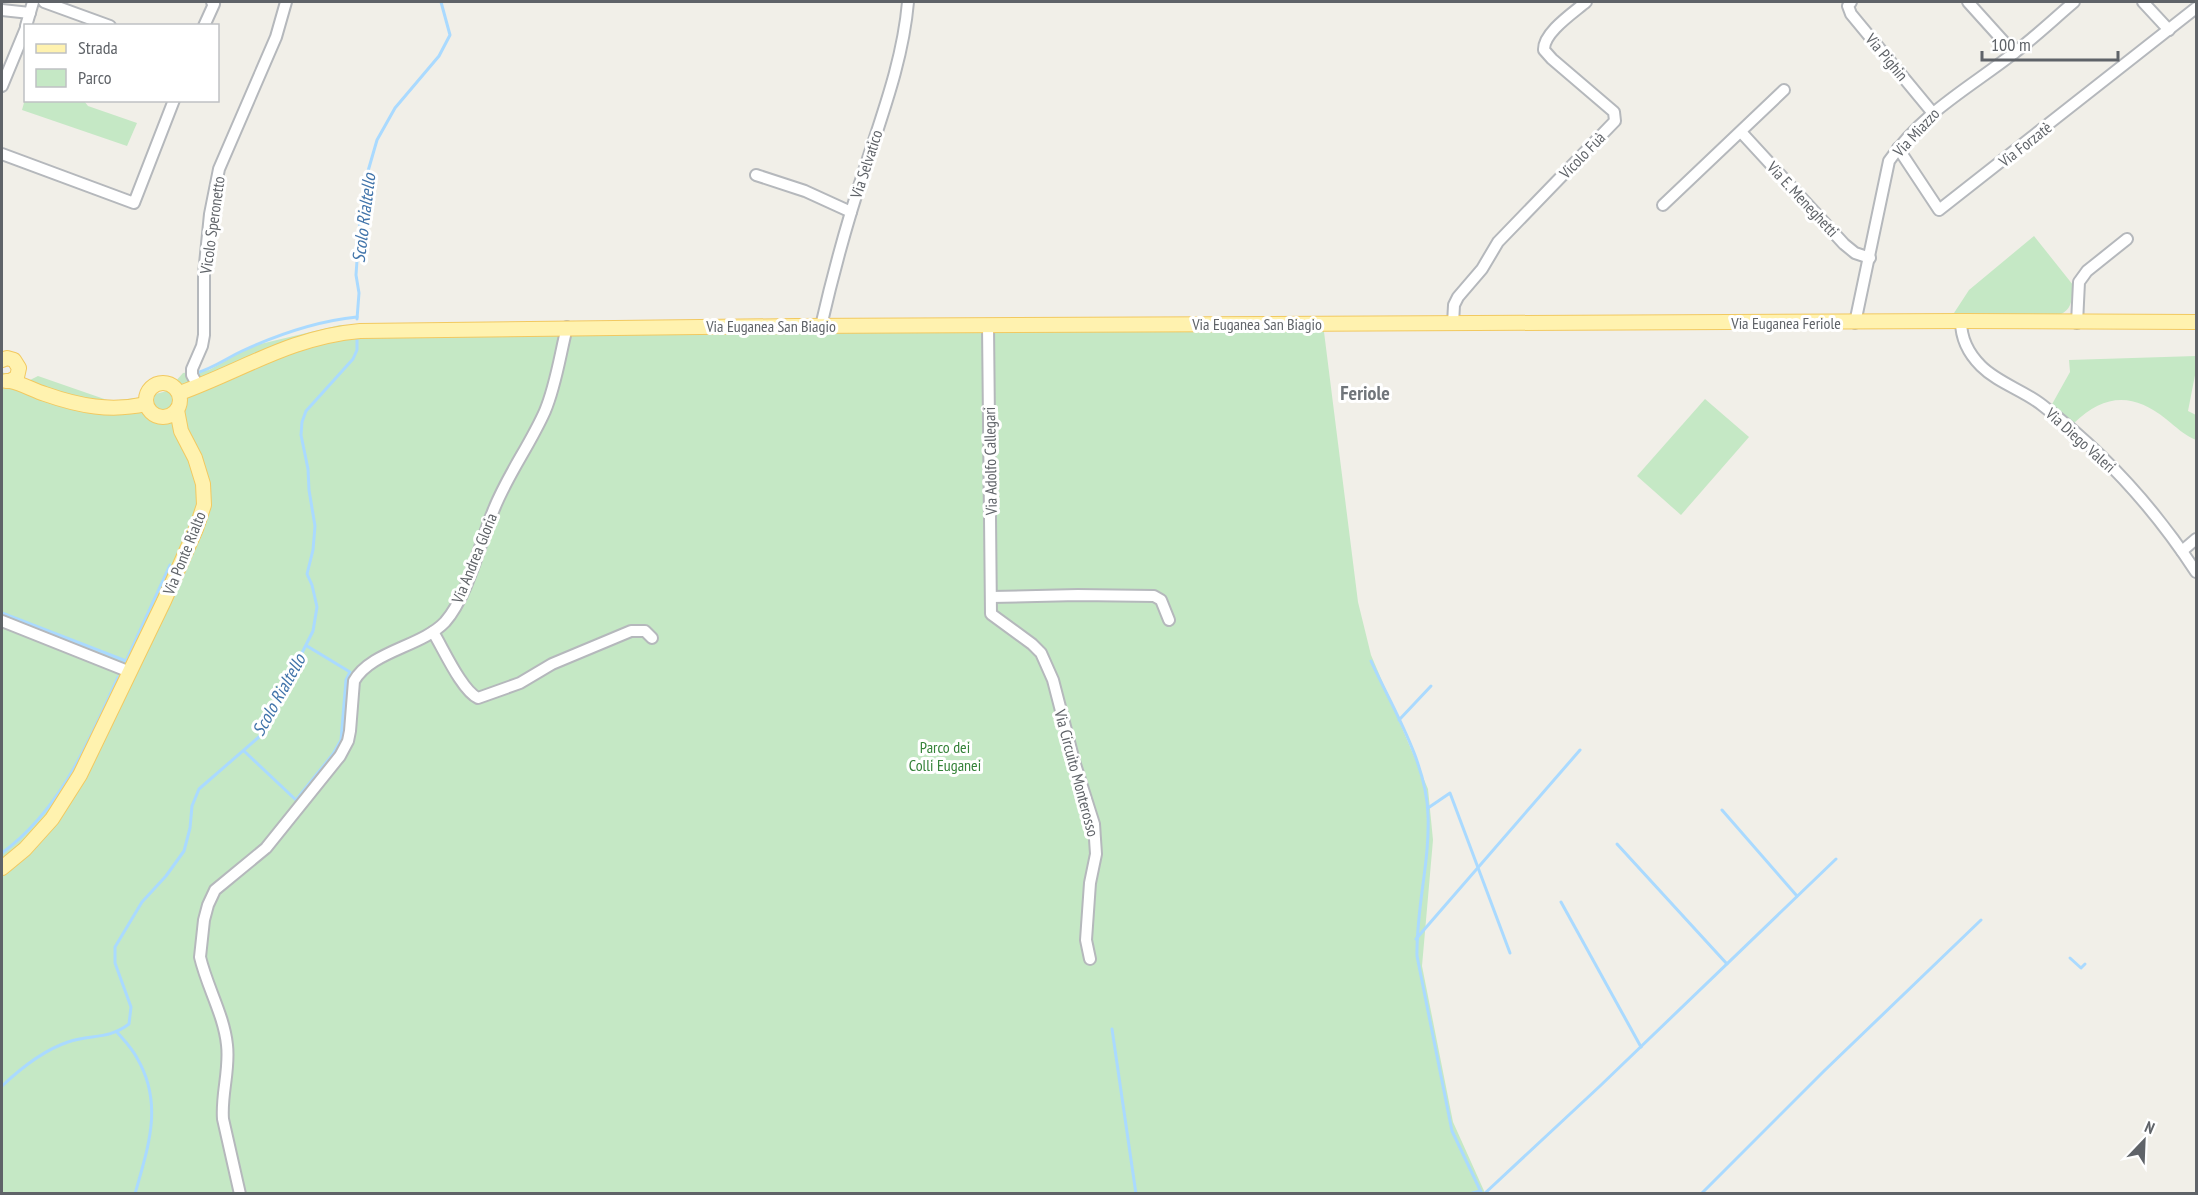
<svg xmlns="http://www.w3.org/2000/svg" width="2198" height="1195" font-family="'PT Sans Narrow',sans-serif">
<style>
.green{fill:#c5e8c5}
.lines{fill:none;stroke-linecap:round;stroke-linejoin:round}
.stream{stroke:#aadaff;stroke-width:3}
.minor-casing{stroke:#b5b8bc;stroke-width:14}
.major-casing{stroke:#f2c960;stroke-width:16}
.minor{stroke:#fff;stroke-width:10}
.major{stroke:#fff2af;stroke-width:14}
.labels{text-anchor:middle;stroke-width:6;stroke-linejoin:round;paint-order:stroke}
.street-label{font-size:16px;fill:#5f6368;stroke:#fff}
.park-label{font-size:16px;fill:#348238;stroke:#fff}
.water-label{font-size:18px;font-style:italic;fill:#4174aa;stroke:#fff}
.quarter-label{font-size:20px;font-weight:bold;fill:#70757a;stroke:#fff}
</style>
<rect width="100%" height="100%" fill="#f1efe8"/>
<g class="green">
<path d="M25 99 84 101 88 106 137 123 127 146 22 110Z"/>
<path d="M2034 236 2073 285C2071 298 2074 309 2059 315L1954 313 1969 290Z"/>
<path d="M1322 316 1358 602 1371 655 1428 789 1433 840 1422 966 1453 1122 1485 1193H2V372L26 382 38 376 110 401 144 397 167 391 183 373 209 370 252 346 340 325Z"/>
<path d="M2196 356V370L2188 411 2196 415V440C2184 435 2176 427 2166 419 2133 392 2104 394 2074 423L2051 406 2070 372 2069 360Z"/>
<path d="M1705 399 1749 437 1681 515 1637 476Z"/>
</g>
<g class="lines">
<g class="stream">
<path d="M357 319 359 293 356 275 359 232 364 185 377 140 395 108 439 56 450 35 441 2"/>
<path d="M196 373C212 369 227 358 242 351 279 334 317 321 357 317"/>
<path d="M2 613 126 661 170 565"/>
<path d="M1371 661C1392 707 1427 763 1428 815 1430 862 1416 908 1417 956L1452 1131 1482 1194"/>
<path d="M1399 720 1431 686"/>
<path d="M244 751 296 800 333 754 341 740 346 680 350 672 307 646"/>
<path d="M1428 808 1450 793 1510 953"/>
<path d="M1722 810 1797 896"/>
<path d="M1617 844 1727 964"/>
<path d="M2 853C61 810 89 741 118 677"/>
<path d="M1561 902 1641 1047"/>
<path d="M1416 939 1580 750"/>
<path d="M2070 958 2081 968 2085 964"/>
<path d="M1112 1029 1136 1194"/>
<path d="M117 1032C124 1040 132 1048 137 1058 164 1104 148 1147 135 1194"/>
<path d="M2 1086C20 1069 44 1050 68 1042 91 1034 108 1040 129 1024L131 1007 115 963V947L142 902 166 876 184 851 190 828 192 806 199 789 260 736 313 631 317 607 312 585 307 574 313 550 315 526 309 490 308 469 301 435 302 422 306 411 353 359 357 350V339"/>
<path d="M1469 1194 1480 1191"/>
<path d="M1484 1194 1600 1086 1836 859"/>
<path d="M1701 1194 1824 1071 1981 920"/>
</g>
<g class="minor-casing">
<g id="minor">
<path d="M44 2 110 26"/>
<path d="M1851 2 1848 6 1851 14 1932 112"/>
<path d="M1968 2 2014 53"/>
<path d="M2143 2 2169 30"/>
<path d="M2 10 30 13"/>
<path d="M26 26 33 2"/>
<path d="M204 26 214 4 212 2"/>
<path d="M2 86 26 28"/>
<path d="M1741 132 1844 244 1855 253 1870 258"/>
<path d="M1898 148 1939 210 2196 8"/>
<path d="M2 154 134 203 174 100"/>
<path d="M756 175 805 191 851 212"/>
<path d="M1663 205 1784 90"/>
<path d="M1961 321C1961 339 1968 353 1981 366 1998 383 2023 390 2042 405 2102 451 2155 509 2196 572"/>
<path d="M1855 323 1889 161C1923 112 1969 88 2014 53 2035 37 2054 19 2074 2"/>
<path d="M2077 323 2079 282 2087 271 2127 239"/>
<path d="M1453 324 1454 305 1458 297 1482 269 1498 242 1615 121 1614 112 1552 59 1544 50C1543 33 1573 13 1586 2"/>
<path d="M821 326C833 274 847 222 864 171 882 115 903 60 908 2"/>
<path d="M988 326 991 614 1032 644 1041 653 1053 680 1074 761 1094 824 1096 854 1090 883 1086 940 1090 959"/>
<path d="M198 386 192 375V369L202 346 204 335V274L210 214 219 169 276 37 286 2"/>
<path d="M2182 551 2196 539"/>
<path d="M991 597 1078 595 1154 596 1161 600 1169 620"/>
<path d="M2 621 130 672"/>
<path d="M433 632C443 648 462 691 478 698L520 683 552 664 631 631H645L652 638"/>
<path d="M240 1194 223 1119C221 1094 230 1070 227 1045 224 1015 207 987 200 957L204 920 208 905 215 890 266 848 340 756 348 741 350 731 354 681C371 651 421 647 445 622 468 596 480 542 494 509 508 474 530 445 545 411 556 385 560 355 567 327"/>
</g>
</g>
<g class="major-casing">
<g id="major">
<path d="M2 360 7 358 14 360 19 368 17 377 10 381H6"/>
<path d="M10 381C23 384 33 390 45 394 79 406 111 412 146 404"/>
<circle cx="163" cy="400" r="17"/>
<path d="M180 393C243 370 291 337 360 331L796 326 1961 321 2196 322"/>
<path d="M2 868 25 849 52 819 80 775 164 601 196 529 204 505 203 484 195 458 181 431 177 410"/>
</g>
</g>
<use href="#minor" class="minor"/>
<use href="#major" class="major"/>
</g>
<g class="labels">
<g class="street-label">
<text transform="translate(1887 57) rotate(50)" y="6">Via Pighin</text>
<text transform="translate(1916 132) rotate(-47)" y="6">Via Miazzo</text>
<text transform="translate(2025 144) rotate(-38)" y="6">Via Forzatè</text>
<text transform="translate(1582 155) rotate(-46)" y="6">Vicolo Fuà</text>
<text transform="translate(866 164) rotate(-72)" y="6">Via Selvatico</text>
<text transform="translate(1803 199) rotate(47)" y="6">Via E. Meneghetti</text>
<text transform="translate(212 225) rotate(-82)" y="6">Vicolo Speronetto</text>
<text x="1786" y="329">Via Euganea Feriole</text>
<text x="1257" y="330">Via Euganea San Biagio</text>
<text x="771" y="332">Via Euganea San Biagio</text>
<text transform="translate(2081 440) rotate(42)" y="6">Via Diego Valeri</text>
<text transform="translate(990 461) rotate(-91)" y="6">Via Adolfo Callegari</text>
<text transform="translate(184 553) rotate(-68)" y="6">Via Ponte Rialto</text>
<text transform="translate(474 558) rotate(-68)" y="6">Via Andrea Gloria</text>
<text transform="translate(1077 773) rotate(75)" y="6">Via Circuito Monterosso</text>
</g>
<g class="park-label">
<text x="945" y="753">Parco dei<tspan x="945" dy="18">Colli Euganei</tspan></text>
</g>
<g class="water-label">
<text transform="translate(364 218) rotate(-83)" y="6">Scolo Rialtello</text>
<text transform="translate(279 695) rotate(-61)" y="6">Scolo Rialtello</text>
</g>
<g class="quarter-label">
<text x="1365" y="400">Feriole</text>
</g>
</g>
<rect width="2198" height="1195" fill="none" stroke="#5f6368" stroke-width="6"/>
<rect x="24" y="24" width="195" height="78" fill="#ffffff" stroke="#bfc1c3" stroke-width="1.5"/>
<rect x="36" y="44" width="30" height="9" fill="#fff2af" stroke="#bfc1c3" stroke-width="1.5"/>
<text x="78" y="54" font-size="18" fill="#5f6368">Strada</text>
<rect x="36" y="69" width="30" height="18" fill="#c5e8c5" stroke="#bfc1c3" stroke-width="1.5"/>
<text x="78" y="84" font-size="18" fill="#5f6368">Parco</text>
<g transform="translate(2144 1141) rotate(23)" stroke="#ffffff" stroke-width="4.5" paint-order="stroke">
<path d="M0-4.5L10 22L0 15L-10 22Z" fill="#5f6368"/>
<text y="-9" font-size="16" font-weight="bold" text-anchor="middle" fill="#5f6368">N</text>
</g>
<path d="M1982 51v9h136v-9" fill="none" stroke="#5f6368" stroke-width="3"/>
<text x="1991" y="51" font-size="18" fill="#5f6368" stroke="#ffffff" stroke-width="4.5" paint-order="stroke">100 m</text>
</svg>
